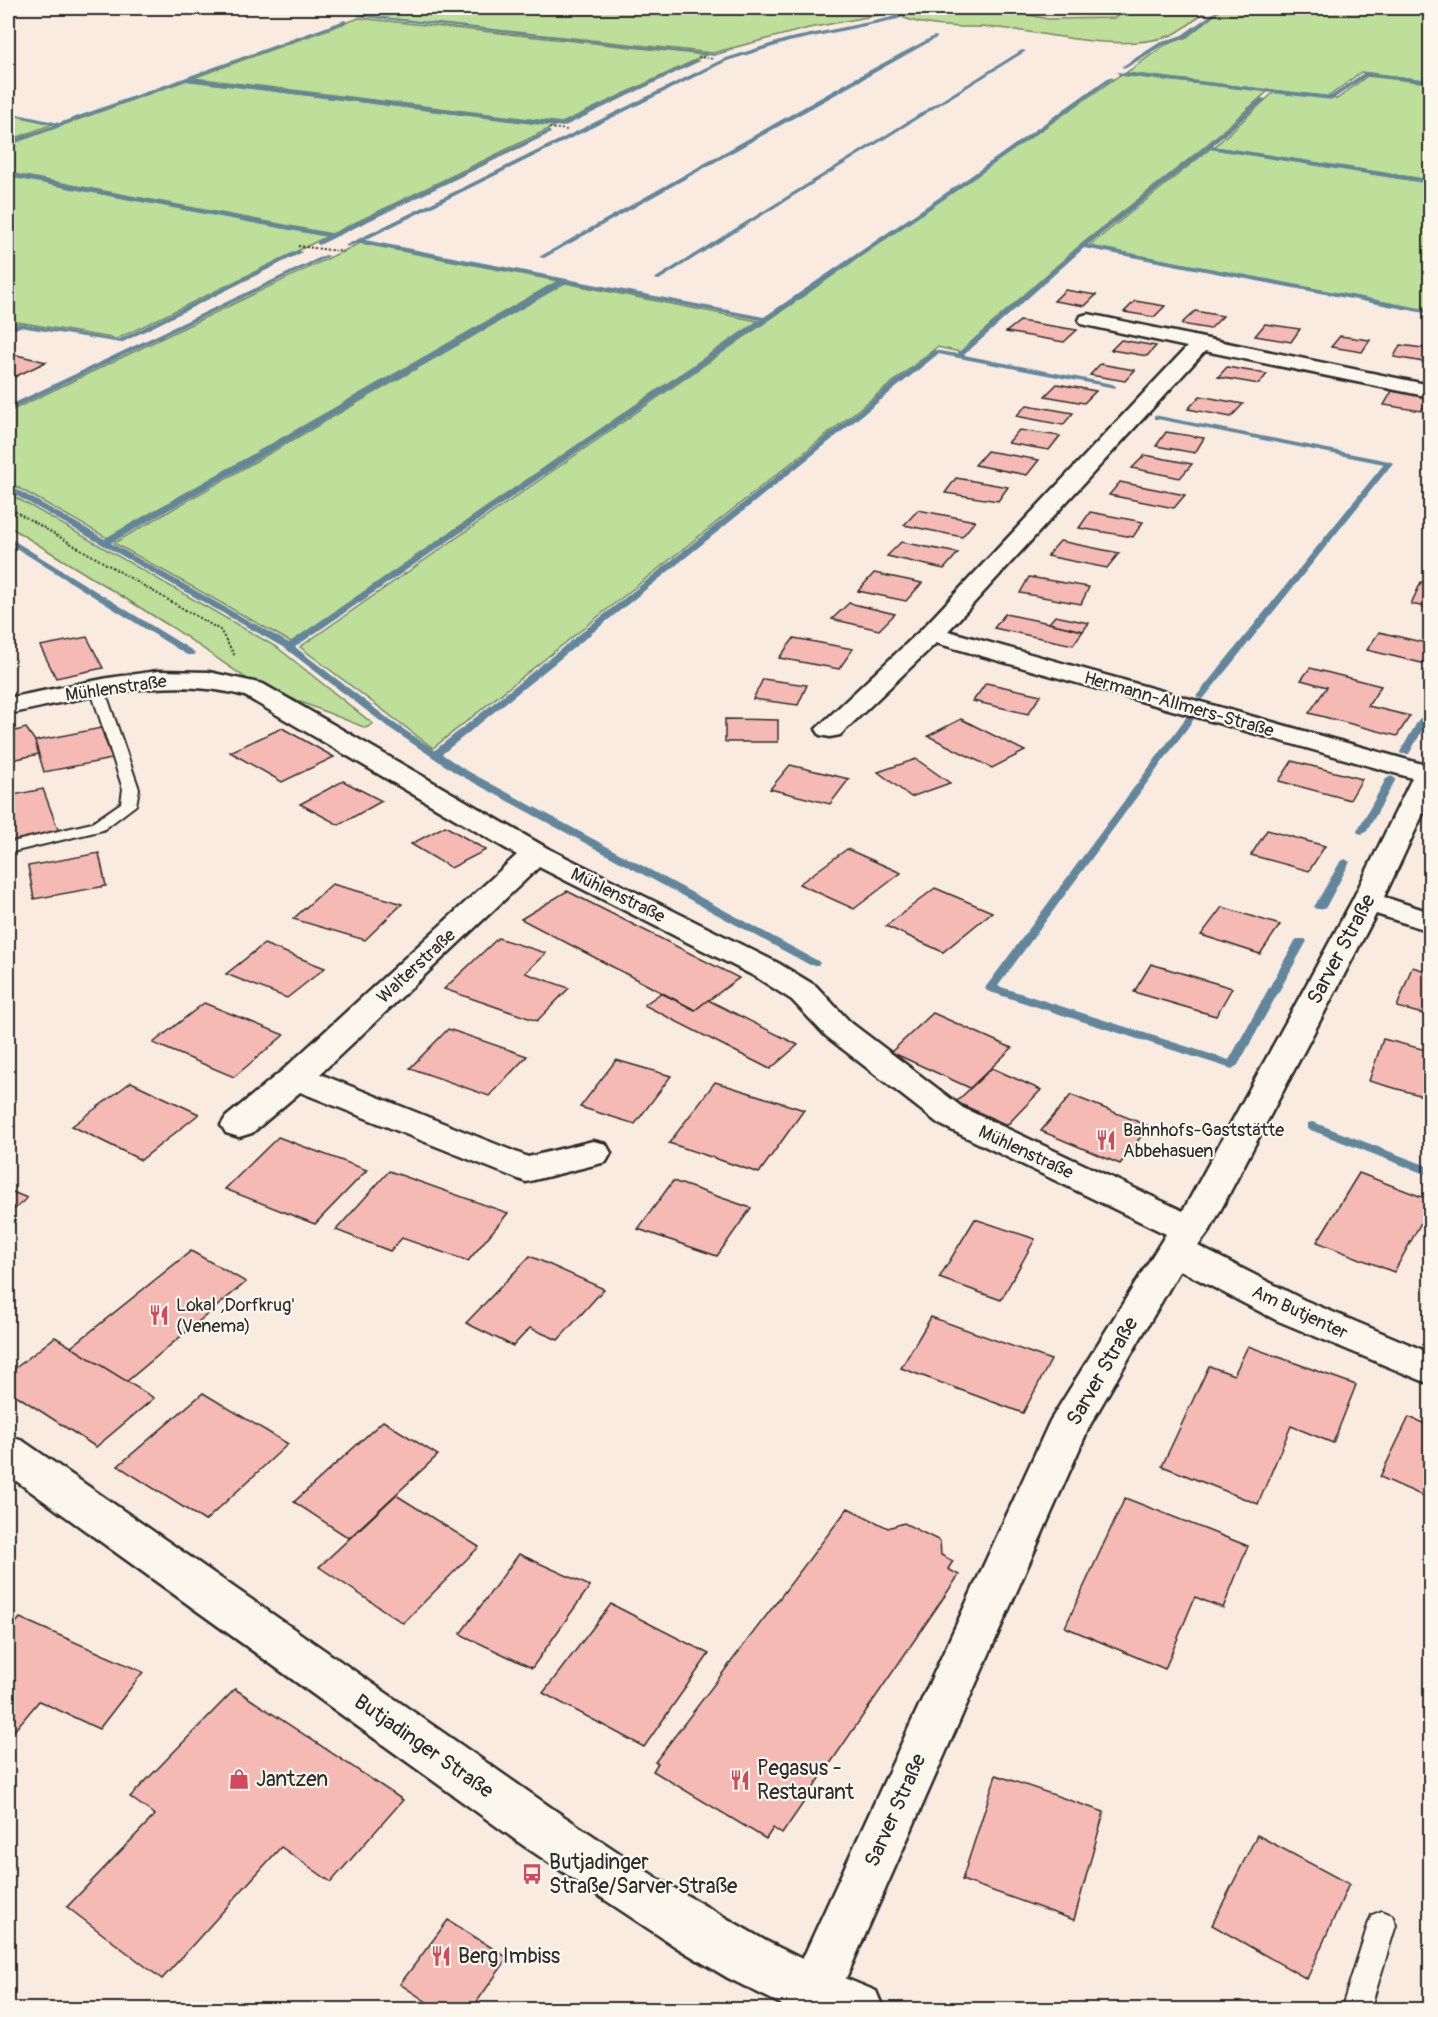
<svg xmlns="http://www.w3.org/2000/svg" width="1438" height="2017" font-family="Pangolin,sans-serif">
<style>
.green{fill:#bddf99;stroke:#748562;stroke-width:1.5}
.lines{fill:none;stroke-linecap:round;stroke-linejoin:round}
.stream{fill:#62879c;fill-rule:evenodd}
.building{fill:#f5bab3;stroke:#2b2b2b;stroke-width:1.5}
.service-casing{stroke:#2b2b2b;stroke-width:4}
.minor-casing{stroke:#2b2b2b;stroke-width:5}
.secondary-casing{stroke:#2b2b2b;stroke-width:5}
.path-far1{stroke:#2b2b2b;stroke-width:1.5;stroke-dasharray:2 2;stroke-linecap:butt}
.path{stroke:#2b2b2b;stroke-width:2;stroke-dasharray:2 2;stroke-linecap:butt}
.service{fill:#fbf7ec;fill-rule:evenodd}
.minor{fill:#fbf7ec;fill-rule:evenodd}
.secondary{fill:#fbf7ec;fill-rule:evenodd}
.labels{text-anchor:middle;stroke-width:4.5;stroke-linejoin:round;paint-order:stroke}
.street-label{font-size:18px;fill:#2b2b2b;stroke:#fbf7ec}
.poi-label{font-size:18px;fill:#2b2b2b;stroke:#fbf7ec;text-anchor:start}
.near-street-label{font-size:21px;fill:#2b2b2b;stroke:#fbf7ec}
.near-poi-label{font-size:21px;fill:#2b2b2b;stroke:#fbf7ec;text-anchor:start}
</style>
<rect width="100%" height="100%" fill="#faebe1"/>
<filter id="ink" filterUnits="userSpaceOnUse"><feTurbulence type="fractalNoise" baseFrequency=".0167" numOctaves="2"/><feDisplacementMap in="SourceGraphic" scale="12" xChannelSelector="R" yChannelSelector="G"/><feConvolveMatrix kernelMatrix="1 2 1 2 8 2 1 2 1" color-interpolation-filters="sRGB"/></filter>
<g filter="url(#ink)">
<g class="green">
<path d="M387 8H901L894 12 809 28 713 53 365 16Z"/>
<path d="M911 8H1016L1015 12 1048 19 1114 18 1131 8H1210C1198 16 1183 32 1169 36 1118 53 1051 33 999 28 968 26 934 29 904 18L901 12Z"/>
<path d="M1223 8H1430V81L1361 72 1328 97 1126 73 1165 45 1187 37Z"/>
<path d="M359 18 706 55 562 123 193 78Z"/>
<path d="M1120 75 1268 91 1203 148 1078 247 960 352 937 347 433 748 300 647Z"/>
<path d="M1367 76 1430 83V180L1214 147 1274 92 1337 99Z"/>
<path d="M187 80 555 126 332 234 8 173V145Z"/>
<path d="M8 114 53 124 8 141Z"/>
<path d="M1211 148 1430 183V311L1089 246Z"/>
<path d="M8 176 328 236 117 339 18 322 8 327Z"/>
<path d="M360 243 558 281 107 538 8 482V412Z"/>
<path d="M565 283 758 321 291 642 114 543Z"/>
<path d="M8 493 278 648 373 724 366 728 253 683 173 628 8 526Z"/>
</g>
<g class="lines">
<g class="stream">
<path d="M379 8H384L365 15 714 54 732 49 734 50 714 56 356 16Z"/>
<path d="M920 8H925L898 19 789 42 727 61 365 240 764 317 972 175 1109 77 1114 78 976 177 295 647 394 723 435 750 934 350 957 354 1081 245 1206 146 1261 98 1266 99 1212 146 1430 180V184L1209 149 1088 245 1430 310V314L1084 248 964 355 1112 384 1116 386 1115 388 938 354 442 754 464 769 818 961 820 963 818 965H810L456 773 388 727 286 649 8 491V486H11L105 539 558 281 359 243 346 247V245L723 59 786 39 888 18ZM566 283 760 320 289 643 111 543Z"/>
<path d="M1220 8H1224L1186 37 1163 45 1126 68 1121 67 1159 43 1182 35Z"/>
<path d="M345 20 347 22 192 78 562 123 696 60 700 61 563 127 185 81 8 145V141L54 125 8 114V112L59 123Z"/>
<path d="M934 36 938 37 544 258 539 257 857 77Z"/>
<path d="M1022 50 1026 51 659 280 654 279Z"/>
<path d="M1117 72 1331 96 1365 72 1430 80V83L1366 76 1332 100 1119 75Z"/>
<path d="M549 130 551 133 319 245 317 244V242L327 237 8 177V173L332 234Z"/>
<path d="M299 250 302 252 301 253 121 343 20 327 8 332V328L19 323 118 340Z"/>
<path d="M325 255 330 256 8 411V406Z"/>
<path d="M1154 415 1389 461 1393 463 1204 698 1201 699 1196 696 1198 694 1384 464 1157 419H1154Z"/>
<path d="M8 537 193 651 195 653 193 655H187L8 543Z"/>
<path d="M1191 714 1194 715V719L998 986 1229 1060 1295 941 1297 939H1305L1307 941 1238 1065 1232 1069 987 991 985 988 1188 715Z"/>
<path d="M1424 716 1429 719 1410 752 1409 754H1401L1400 752 1419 719Z"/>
<path d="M1391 776 1396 779 1367 831 1362 834 1358 833 1357 831 1386 779Z"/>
<path d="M1345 859 1350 862 1326 907 1324 909H1316L1314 907 1340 862Z"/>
<path d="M1313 1122 1430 1167V1176L1308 1129 1307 1126 1308 1123Z"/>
</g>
</g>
<g class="building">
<path d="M1046 8H1101L1092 14 1045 9Z"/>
<path d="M1065 290 1096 295 1085 306 1054 301Z"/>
<path d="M1135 301 1165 306 1154 317 1124 312Z"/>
<path d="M1195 311 1223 316 1210 329 1181 324Z"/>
<path d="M1020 321 1077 330 1064 342 1006 332Z"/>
<path d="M1265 324 1300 329 1291 342 1255 336Z"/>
<path d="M1340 336 1370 340 1362 352 1331 347Z"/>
<path d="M1121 340 1156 346 1147 356 1111 350Z"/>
<path d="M1400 345 1430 349V363L1394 357Z"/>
<path d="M8 353 46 362 8 380Z"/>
<path d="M1100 364 1135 370 1125 381 1090 375Z"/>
<path d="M1227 367 1267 374 1259 384 1218 377Z"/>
<path d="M1057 384 1096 391 1084 403 1045 396Z"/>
<path d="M1392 391 1429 397 1421 411 1384 405Z"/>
<path d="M1200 396 1243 404 1231 417 1188 409Z"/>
<path d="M1027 405 1073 413 1063 425 1016 416Z"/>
<path d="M1019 430 1060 436 1049 450 1008 443Z"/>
<path d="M1166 432 1204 438 1195 453 1156 446Z"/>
<path d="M987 451 1039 460 1027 475 975 465Z"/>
<path d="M1145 455 1192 464 1180 478 1132 468Z"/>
<path d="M956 478 1008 487 998 501 945 493Z"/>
<path d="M1120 482 1185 495 1174 508 1109 495Z"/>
<path d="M918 510 975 521 962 537 904 525Z"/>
<path d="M1090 512 1143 522 1133 537 1079 528Z"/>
<path d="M1060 541 1119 553 1107 568 1047 556Z"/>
<path d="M901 542 958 553 944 569 887 556Z"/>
<path d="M874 573 922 583 906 601 858 591Z"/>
<path d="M1029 577 1089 587 1081 604 1020 593Z"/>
<path d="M1421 582 1430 584V608L1411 604Z"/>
<path d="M849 603 895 614 879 630 832 619Z"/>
<path d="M1005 614 1049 623 1083 631 1073 645 994 628Z"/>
<path d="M1055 616 1089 623 1083 631 1049 623Z"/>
<path d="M1379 632 1430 644V665L1367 650Z"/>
<path d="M87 637 103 668 56 678 40 646Z"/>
<path d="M794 638 853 649 839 669 779 658Z"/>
<path d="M1310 668 1381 686 1368 706 1410 716 1397 736 1309 713 1327 687 1301 680Z"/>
<path d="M763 679 807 685 798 705 753 699Z"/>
<path d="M986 683 1041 695 1028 714 973 701Z"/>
<path d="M725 719 778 720V742H725Z"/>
<path d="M961 719 1025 751 992 768 928 736Z"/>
<path d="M26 728 35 741 39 754 8 761V733Z"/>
<path d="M101 728 112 759 44 772 35 741Z"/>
<path d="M282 728 334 757 282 782 230 752Z"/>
<path d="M916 759 950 783 911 797 878 772Z"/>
<path d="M1292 761 1362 779 1350 800 1279 781Z"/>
<path d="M790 765 849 779 830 804 770 789Z"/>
<path d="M343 781 382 801 339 825 300 804Z"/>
<path d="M43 789 59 832 8 843V796Z"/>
<path d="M445 826 486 850 451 868 411 844Z"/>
<path d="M1267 830 1325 846 1309 871 1251 855Z"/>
<path d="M847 849 901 873 854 909 799 884Z"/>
<path d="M99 853 106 886 34 899 28 866Z"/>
<path d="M332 884 390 900 402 904 365 940 293 919Z"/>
<path d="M935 888 992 912 943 952 886 926Z"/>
<path d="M567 891 739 978 695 1010 521 919Z"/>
<path d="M1222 907 1280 925 1260 954 1201 935Z"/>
<path d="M498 938 546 953 525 973 569 988 537 1021 444 989Z"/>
<path d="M264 944 325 968 287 998 226 974Z"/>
<path d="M1151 964 1232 988 1216 1016 1134 992Z"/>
<path d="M1412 967 1430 972V1016L1397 1007Z"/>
<path d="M661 993 695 1010 708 1000 798 1045 770 1069 644 1005Z"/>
<path d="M204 1003 284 1035 234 1077 153 1043Z"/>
<path d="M933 1013 1012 1048 970 1088 891 1052Z"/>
<path d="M448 1029 527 1056 489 1096 410 1068Z"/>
<path d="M1383 1039 1430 1051V1098L1369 1081Z"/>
<path d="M616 1060 671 1076 635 1124 580 1107Z"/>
<path d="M992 1068 1041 1090 1007 1125 956 1102Z"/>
<path d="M131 1082 199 1114 141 1160 72 1126Z"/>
<path d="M715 1082 804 1110 759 1173 669 1143Z"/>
<path d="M1071 1095 1149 1126 1120 1164 1041 1131Z"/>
<path d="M278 1137 367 1170 315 1224 225 1189Z"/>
<path d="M389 1171 508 1213 468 1261 402 1238 390 1251 336 1230Z"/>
<path d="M1359 1173 1430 1200V1206L1394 1272 1317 1242Z"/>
<path d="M673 1181 751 1208 717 1256 638 1229Z"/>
<path d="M8 1190 27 1198 8 1215Z"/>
<path d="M975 1219 1035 1239 1001 1300 939 1278Z"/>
<path d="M191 1251 246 1282 126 1382 70 1348Z"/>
<path d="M530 1256 604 1289 558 1340 530 1328 513 1346 466 1323Z"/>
<path d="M931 1317 1051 1360 1023 1413 901 1368Z"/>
<path d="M55 1337 154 1398 96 1447 8 1390V1374Z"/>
<path d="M1248 1346 1356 1385 1333 1443 1291 1426 1258 1504 1162 1466 1209 1366 1234 1375Z"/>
<path d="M203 1393 288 1444 205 1521 118 1466Z"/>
<path d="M1409 1417 1430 1426V1499L1380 1477Z"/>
<path d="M383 1421 438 1455 349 1538 294 1502Z"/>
<path d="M396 1495 479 1547 403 1623 319 1567Z"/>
<path d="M1125 1498 1248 1546 1223 1608 1195 1597 1165 1669 1065 1627Z"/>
<path d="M848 1508 888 1528 904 1523 940 1541 941 1555 953 1561 948 1569 959 1575 782 1834 773 1828 766 1839 653 1771 658 1763 655 1762Z"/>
<path d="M519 1554 590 1586 532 1668 460 1634Z"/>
<path d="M611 1604 709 1654 644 1747 543 1693Z"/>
<path d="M20 1618 143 1672 99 1729 39 1701 8 1738V1633Z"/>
<path d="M235 1689 403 1800 331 1882 281 1847 162 1979 67 1907 155 1815 130 1797Z"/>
<path d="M996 1775 1104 1812 1074 1920 962 1880Z"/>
<path d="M1257 1835 1349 1884 1307 1979 1212 1925Z"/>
<path d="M448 1920 508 1958 471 2010H439L400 1984Z"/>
</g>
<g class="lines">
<g class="service-casing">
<g id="service">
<path d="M97 684 104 688 139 789 136 805 103 830 8 853V843L92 823 121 803 123 789 90 688Z"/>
<path d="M1382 1911 1392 1915 1396 1925 1370 2010H1341L1368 1925 1372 1915Z"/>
</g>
</g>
<g class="minor-casing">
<path id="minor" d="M1088 314 1430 385V397L1205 351 948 631 1422 764 1430 762V799L1384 897 1430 912V931L1376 914 1210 1230 1198 1246 1304 1300 1430 1353V1384L1276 1320 1180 1270 1090 1425 832 2010H779L1050 1421 1166 1234 939 1124 826 1036 792 1000 756 977 539 867 320 1074 528 1157 593 1141 606 1144 611 1153 606 1162 526 1182 300 1092 252 1133 239 1137 226 1133 221 1125 226 1117 284 1069 517 855 245 696C166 674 86 698 8 714V698L108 678 158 671 209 672 263 684 547 848 778 963 816 986 850 1022 963 1108 1183 1211 1352 901 1412 778 936 643 840 735 830 737 820 735 816 729 922 629 1187 347 1081 324 1079 320 1081 316Z"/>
</g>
<g class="secondary-casing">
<path id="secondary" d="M8 1436 23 1441 559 1813 660 1880 766 1941 820 1968 876 1991 884 2010H793L728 1978 676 1947 524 1846 8 1475Z"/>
</g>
<g class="path-far1">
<path d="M698 57 714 59"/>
<path d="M549 128 568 130"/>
</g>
<g class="path">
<path d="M298 246 345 252"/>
<path d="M8 507 220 630 235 656"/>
</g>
<use href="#service" class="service"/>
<use href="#minor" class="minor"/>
<use href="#secondary" class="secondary"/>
</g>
</g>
<defs>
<g id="restaurant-bare" transform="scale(1.62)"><path d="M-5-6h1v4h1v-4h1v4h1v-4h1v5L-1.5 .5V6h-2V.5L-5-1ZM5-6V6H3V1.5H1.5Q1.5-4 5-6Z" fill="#d1495b" stroke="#fbf7ec" stroke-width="2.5" paint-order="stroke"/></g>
<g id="shop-bare" transform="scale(1.62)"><path d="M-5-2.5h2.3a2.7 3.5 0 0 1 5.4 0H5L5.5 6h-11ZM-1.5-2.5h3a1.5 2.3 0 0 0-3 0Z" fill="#d1495b" stroke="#fbf7ec" stroke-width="2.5" paint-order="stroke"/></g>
<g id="bus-bare" transform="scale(1.62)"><path d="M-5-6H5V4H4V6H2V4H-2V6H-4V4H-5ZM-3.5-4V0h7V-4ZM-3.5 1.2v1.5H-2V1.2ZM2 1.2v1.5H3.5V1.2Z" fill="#d1495b" stroke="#fbf7ec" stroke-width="2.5" paint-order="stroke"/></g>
</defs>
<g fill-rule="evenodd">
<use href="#restaurant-bare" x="1106" y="1140"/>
<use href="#restaurant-bare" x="159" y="1315"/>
<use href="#shop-bare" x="239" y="1779"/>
<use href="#restaurant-bare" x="740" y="1780"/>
<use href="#bus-bare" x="532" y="1874"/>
<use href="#restaurant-bare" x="441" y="1956"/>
</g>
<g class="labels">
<g class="street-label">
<text transform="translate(116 688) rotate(-8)" y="6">Mühlenstraße</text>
<text transform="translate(1179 704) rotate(16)" y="6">Hermann-Allmers-Straße</text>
<text transform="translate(618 895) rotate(26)" y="6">Mühlenstraße</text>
<text transform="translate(416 966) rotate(-43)" y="6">Walterstraße</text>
<text transform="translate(1026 1152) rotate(25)" y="6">Mühlenstraße</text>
<text transform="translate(1300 1312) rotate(25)" y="6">Am Butjenter</text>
</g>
<g class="poi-label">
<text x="1123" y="1136">Bahnhofs-Gaststätte<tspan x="1123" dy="21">Abbehasuen</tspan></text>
<text x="176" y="1311">Lokal ,Dorfkrug'<tspan x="176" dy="21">(Venema)</tspan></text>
</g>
<g class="near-street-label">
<text transform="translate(1341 949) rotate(-62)" y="7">Sarver Straße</text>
<text transform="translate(1102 1371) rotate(-60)" y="7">Sarver Straße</text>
<text transform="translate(424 1746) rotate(35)" y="7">Butjadinger Straße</text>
<text transform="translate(895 1810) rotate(-66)" y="7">Sarver Straße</text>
</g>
<g class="near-poi-label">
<text x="757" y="1775">Pegasus -<tspan x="757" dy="24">Restaurant</tspan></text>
<text x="256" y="1786">Jantzen</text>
<text x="549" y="1869">Butjadinger<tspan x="549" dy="24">Straße/Sarver Straße</tspan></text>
<text x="458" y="1963">Berg Imbiss</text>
</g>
</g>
<rect width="1438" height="2017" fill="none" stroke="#fbf7ec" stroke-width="30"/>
<rect x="15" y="15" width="1408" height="1987" fill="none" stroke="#2b2b2b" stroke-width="2" filter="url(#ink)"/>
</svg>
